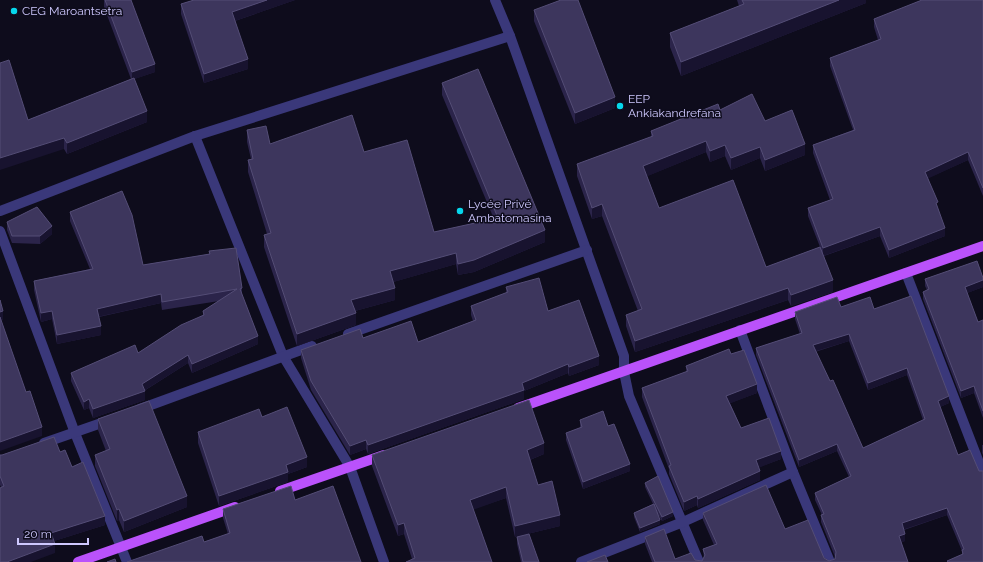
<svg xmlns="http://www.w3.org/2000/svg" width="983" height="562" font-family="Raleway,sans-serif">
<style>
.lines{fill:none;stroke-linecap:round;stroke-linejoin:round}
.minor{stroke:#3a387a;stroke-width:10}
.major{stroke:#ba52fb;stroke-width:10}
.wall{fill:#2b244a;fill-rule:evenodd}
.shaded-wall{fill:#18132f}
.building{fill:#3d365d;stroke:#544d76;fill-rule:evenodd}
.poi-dot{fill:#06d7ec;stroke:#0e0c1c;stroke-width:1.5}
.labels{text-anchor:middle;stroke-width:3;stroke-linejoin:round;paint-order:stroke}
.poi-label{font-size:12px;fill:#cec8fe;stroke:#0e0c1c;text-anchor:start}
</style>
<rect width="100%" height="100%" fill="#0e0c1c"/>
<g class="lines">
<g class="minor">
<path d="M495 0 510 36 624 356V372L629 396 699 562"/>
<path d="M195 136 283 356 350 467 384 562"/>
<path d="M0 211 195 136 510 36"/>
<path d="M0 231 75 433 127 562"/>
<path d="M906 273 983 473"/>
<path d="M740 330 793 472 830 562"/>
<path d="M348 334 587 250"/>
<path d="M140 409 312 346"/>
<path d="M44 443 110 420"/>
<path d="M581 562 683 522 793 472"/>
</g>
<g class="major">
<path d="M518 408 983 246"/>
<path d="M280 491 384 455"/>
<path d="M78 562 235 507"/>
</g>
</g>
<g class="wall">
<path d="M104 0H131L155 72 134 79 147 122 67 154 64 149 28 120 131 79 104 7Z"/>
<path d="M194 0H295L235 21 248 69 204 83 181 14V4Z"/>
<path d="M737 0H866V3L681 76 670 47V33L739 6Z"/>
<path d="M983 0V196L968 160 928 178 938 209 945 236 889 258 880 236 824 256 833 292 791 306 788 300 635 352 626 326V315L638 311 602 216 592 219 577 176V164L651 137V131L720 110 765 121 805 155 765 171 760 158 731 170 725 156 710 162 706 152 647 176 659 208 766 267 820 247 808 216V208L830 200 813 153V145L853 130 830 66V58L878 40 874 27V19Z"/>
<path d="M534 10 615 108 575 124 534 21Z"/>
<path d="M442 83 545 242 474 272 458 275 456 264 393 282 395 300 355 311 356 325 297 346 264 247V235L267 234 248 172V160L251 159 247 142V130L270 144 364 152 434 232 494 219 442 95Z"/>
<path d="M70 212 143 265 209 254V251L242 288V295L258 344 192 373 188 363 144 391 145 400 93 418 89 408 84 410 71 381V373L138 353 203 315V311L219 301 162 310 161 303 99 317 101 335 57 344 52 319 41 322 34 290V281L90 269 70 221Z"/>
<path d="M7 222 52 234 40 244 12 243 7 230Z"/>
<path d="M983 278V287L967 293 978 322 983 320V418L974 393 961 398 923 299V292L927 290 925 286V279Z"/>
<path d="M506 287 548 311 599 365 569 376 568 373 524 391V399L368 454 366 449 350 455 311 390 301 358V350L363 338 418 342 473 321 471 315V306L506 293Z"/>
<path d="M841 307 874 309 949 403 940 407 958 455 979 471 983 562H947V561L962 555V551L947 515 904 530 905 541 901 542 908 562H652L645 544V537L675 559 702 561 704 558 703 549 714 545 703 520V513L785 529 829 561 835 559V557L821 522V515H822L815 500V493L849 477 837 451 799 467 756 355V348L800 334 795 319V312ZM849 341 868 390 907 375 923 420 863 448 815 352Z"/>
<path d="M731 354 757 393 730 403 741 428 781 459 759 467 760 480 698 508 697 505 684 511 669 474V469L642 397V388L686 372V366Z"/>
<path d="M262 417 307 467 288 474V482L219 506 198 443V432Z"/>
<path d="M98 419 187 507 124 532 119 520 117 521 95 466V455L106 451 98 430Z"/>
<path d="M580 420 608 426 630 471 583 489 566 440V433L580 428Z"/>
<path d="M982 445H983V455L982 453Z"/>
<path d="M60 452 72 467 105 525 54 541 55 553 1 487 0 485V455Z"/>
<path d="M544 454 530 460 538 485 560 526 515 537 506 498 473 509 492 562 412 559 404 534 398 536 372 466V455Z"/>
<path d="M645 483 673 516 662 521 656 511 660 524 640 532 634 517V513L653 504 645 487Z"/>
<path d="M295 500 361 562 204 542 228 534 223 518V509Z"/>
<path d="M517 537 539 562H521L517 544Z"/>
</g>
<g class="shaded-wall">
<path d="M267 0H295L232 22V12Z"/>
<path d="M839 0H866V3L681 76V62Z"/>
<path d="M248 59V69L204 83V74Z"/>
<path d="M155 64V72L132 80V72Z"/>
<path d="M615 97V108L575 124V113Z"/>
<path d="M147 111V122L67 154V143Z"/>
<path d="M64 138V149L0 170V158Z"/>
<path d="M706 141V152L643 178V166Z"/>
<path d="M805 144V155L765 171V160Z"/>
<path d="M725 145V156L710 162V151Z"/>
<path d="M760 147V158L731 170V158Z"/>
<path d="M968 152V160L925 180V172Z"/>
<path d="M602 204V216L592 219V208Z"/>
<path d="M52 226V234L40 244V236Z"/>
<path d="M880 227V236L823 256V248Z"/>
<path d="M945 228V236L889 258V250Z"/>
<path d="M545 230V242L474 272 458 275V264Z"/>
<path d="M456 253V264L390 283V271Z"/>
<path d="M833 280V292L791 306V295Z"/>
<path d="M983 280V287L965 294V287Z"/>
<path d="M395 288V300L351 312V300Z"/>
<path d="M788 288V300L635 352V341Z"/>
<path d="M161 294V303L97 317V309Z"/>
<path d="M3 311V320L0 321V312Z"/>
<path d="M52 311V319L41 322V313Z"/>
<path d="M356 313V325L297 346V334Z"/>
<path d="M101 326V335L57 344V335Z"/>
<path d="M849 334V341L813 352V345Z"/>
<path d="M258 336V344L192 373V364Z"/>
<path d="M188 355V363L142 392 145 391V400L93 418V409L142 384Z"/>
<path d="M599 356V365L569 376V367Z"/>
<path d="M568 364V373L524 391V399L368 454V445Z"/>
<path d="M907 368V375L868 390V383Z"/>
<path d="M757 384V393L726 405V396Z"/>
<path d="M974 386V393L961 398V391Z"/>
<path d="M949 396V403L938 408V401Z"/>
<path d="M89 399V408L84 410V402Z"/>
<path d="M42 427V436L0 451V442Z"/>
<path d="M366 440V449L350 455V446Z"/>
<path d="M544 443V454L527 461V450Z"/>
<path d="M837 444V451L799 467V460Z"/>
<path d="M781 451V459L756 469V460Z"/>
<path d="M307 457V467L288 474V482L219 506V496L286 465Z"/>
<path d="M630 464V471L583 489V482Z"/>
<path d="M760 471V480L698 508V499Z"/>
<path d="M506 487V498L470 511V500Z"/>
<path d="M187 496V507L124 532V521Z"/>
<path d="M697 496V505L684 511V502Z"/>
<path d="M947 508V515L902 530V523Z"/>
<path d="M119 509V520L117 521V510Z"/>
<path d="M673 512V516L662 521V517Z"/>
<path d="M560 515V526L515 537V526Z"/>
<path d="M105 516V525L51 542V533Z"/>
<path d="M660 520V524L640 532V528Z"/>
<path d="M404 523V534L398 536V525Z"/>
<path d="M905 534V541L899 543V536Z"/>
<path d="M55 544V553L31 562H7Z"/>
</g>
<g class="building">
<path d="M105 0H131L155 64 132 72Z"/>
<path d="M194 0H267L232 12 248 59 204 74 181 4Z"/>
<path d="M561 0H578L615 97 575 113 534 10Z"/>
<path d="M742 0H839L681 62 670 33 744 4Z"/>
<path d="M922 0H983V188L968 152 925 172 938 202 936 203 945 228 889 250 880 227 823 248 808 208 833 199 813 145 855 130 830 58 881 39 874 19Z"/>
<path d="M9 60 28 120 134 78 147 111 67 143 64 138 0 158V63Z"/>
<path d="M478 69 545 230 474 260 458 264 456 253 390 271 395 288 351 300 356 313 297 334 264 235 271 233 248 160 253 159 247 130 266 126 270 144 352 115 364 152 407 140 434 232 498 218 442 83Z"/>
<path d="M752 94 765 121 792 110 805 144 765 160 760 147 731 158 725 145 710 151 706 141 643 166 659 208 733 180 766 267 820 247 833 280 791 295 788 288 635 341 626 315 642 309 602 204 592 208 577 164 653 136 651 131 718 104 720 110Z"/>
<path d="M122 191 132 215 143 265 210 254 209 251 236 248 242 288 240 289 258 336 192 364 188 355 142 384 145 391 93 409 89 399 84 402 71 373 135 345 138 353 181 325 204 315 203 311 237 289 162 302 161 294 97 309 101 326 57 335 52 311 41 313 34 281 93 269 70 212Z"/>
<path d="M37 207 52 226 40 236H12L7 222Z"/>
<path d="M977 261 983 278V280L965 287 978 322 983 320V411L974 386 961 391 923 292 929 289 925 279Z"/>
<path d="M539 278 548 311 579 300 599 356 569 367 568 364 522 383 524 390 368 445 366 440 350 446 311 381 301 350 360 329 363 338 411 321 418 342 476 320 471 306 508 292 506 287Z"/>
<path d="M911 296 949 396 938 401 958 455 970 450 979 471H983V562H948L947 561 963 554 962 550 964 549 947 508 902 523 905 534 899 536 908 562H655L645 537 664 529 675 559 691 553 695 560 702 561 705 555 703 549 717 544 703 513 766 485 785 529 808 520 824 558 829 561 835 559 836 552 821 515 824 514 815 493 851 476 837 444 799 460 756 348 802 333 795 312 837 297 841 307 870 297 874 309ZM849 334 868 383 907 368 925 419 863 448 833 380 830 381 813 345Z"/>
<path d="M0 300 3 311 0 312Z"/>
<path d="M0 317 26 392 30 391 42 427 0 442Z"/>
<path d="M729 349 731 354 744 350 757 384 726 396 741 428 769 418 781 451 756 460 760 471 698 499 697 496 684 502 669 466 671 465 642 388 688 371 686 366Z"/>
<path d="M529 400 544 443 527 450 538 485 552 481 560 515 515 526 506 487 470 500 492 562H406L415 558 404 523 398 525 372 455Z"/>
<path d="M149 401 187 496 124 521 119 509 117 510 95 455 110 449 98 419Z"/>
<path d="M287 407 307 457 286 465 288 472 219 496 198 432 259 409 262 417Z"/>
<path d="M603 411 608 426 614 424 630 464 583 482 566 433 582 427 580 420Z"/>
<path d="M54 437 60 452 65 450 72 467 83 462 105 516 51 533 55 544 7 562H0V488L4 486 0 476V455H2Z"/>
<path d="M658 476 673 512 662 517 645 483Z"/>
<path d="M291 486 295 500 333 486 361 562H127L202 536 204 542 230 533 223 509Z"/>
<path d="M654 504 660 520 640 528 634 513Z"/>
<path d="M529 534 539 562H523L517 537Z"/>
<path d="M605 555 608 562H587Z"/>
<path d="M115 559 116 562H107Z"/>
</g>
<g class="poi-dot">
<circle cx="14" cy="11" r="4"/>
<circle cx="620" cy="106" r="4"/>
<circle cx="460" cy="211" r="4"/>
</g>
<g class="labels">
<g class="poi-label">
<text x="22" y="15">CEG Maroantsetra</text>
<text x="628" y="103">EEP<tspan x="628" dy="14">Ankiakandrefana</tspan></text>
<text x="468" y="208">Lycée Privé<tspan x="468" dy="14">Ambatomasina</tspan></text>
</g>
</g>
<path d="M18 538v6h70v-6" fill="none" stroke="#cec8fe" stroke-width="2"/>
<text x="24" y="538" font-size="12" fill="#cec8fe" stroke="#0e0c1c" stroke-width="3" paint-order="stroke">20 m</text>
</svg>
